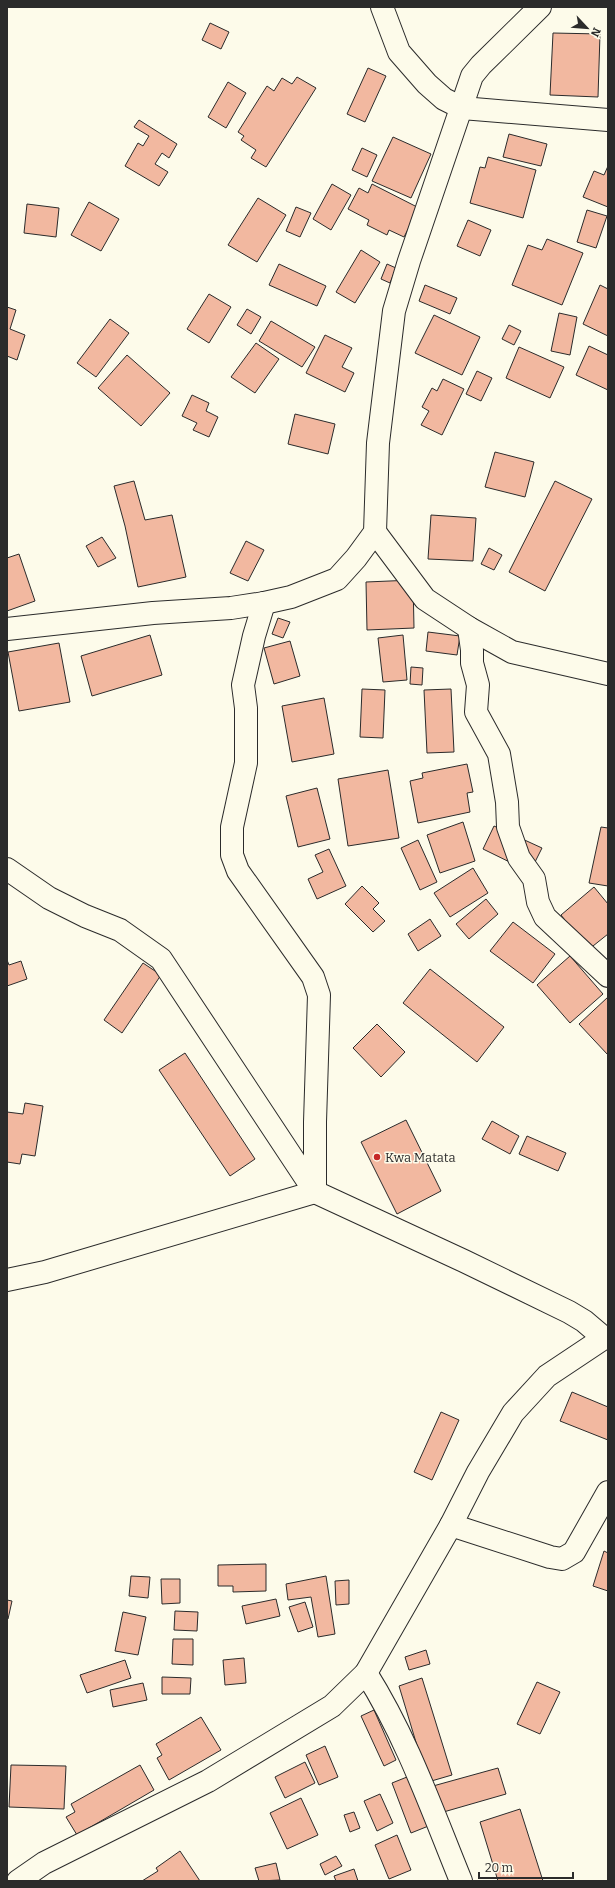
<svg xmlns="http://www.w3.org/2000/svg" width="615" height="1888" font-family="Bitter,serif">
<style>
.building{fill:#f2b8a0;stroke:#2b2b2b}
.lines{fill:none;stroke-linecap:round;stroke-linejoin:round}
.minor-casing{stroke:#2b2b2b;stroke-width:24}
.minor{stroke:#fdfbea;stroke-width:22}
.poi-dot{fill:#c62828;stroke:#fdfbea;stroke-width:1.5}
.labels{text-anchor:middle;stroke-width:3;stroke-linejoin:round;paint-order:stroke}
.poi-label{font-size:13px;fill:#2b2b2b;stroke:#fdfbea;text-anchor:start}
</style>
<rect width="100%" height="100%" fill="#fdfbea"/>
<g class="building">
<path d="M210 23 229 32 221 49 202 40Z"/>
<path d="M553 33 600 34 598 97 550 95Z"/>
<path d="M368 68 386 76 365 122 347 114Z"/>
<path d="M297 77 316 88 266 167 251 158 256 150 241 140 244 136 238 132 267 86 274 91 282 78 292 84Z"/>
<path d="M228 82 246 93 226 128 208 117Z"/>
<path d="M139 120 177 144 169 158 162 153 155 164 168 172 159 186 125 166 138 143 143 146 149 136 134 127Z"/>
<path d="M509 134 547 144 541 166 503 157Z"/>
<path d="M393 137 431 154 411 198 372 181Z"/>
<path d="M362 148 377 155 367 177 352 170Z"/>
<path d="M488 157 536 170 523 218 470 203 480 167 485 168Z"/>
<path d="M608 166V207L583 197 594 171 604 175Z"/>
<path d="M332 184 351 195 331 230 313 219Z"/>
<path d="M372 184 419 208 404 237 389 230 387 235 367 225 369 220 348 209 359 188 368 193Z"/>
<path d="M258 198 286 215 257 262 228 245Z"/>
<path d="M89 202 119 219 101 251 71 235Z"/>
<path d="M27 204 59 208 56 237 24 233Z"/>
<path d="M296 207 311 213 300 237 286 231Z"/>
<path d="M587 210 607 216 596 248 577 242Z"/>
<path d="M468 220 491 230 480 256 457 246Z"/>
<path d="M547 239 583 253 562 305 512 285 528 245 542 250Z"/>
<path d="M361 250 380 262 355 303 336 292Z"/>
<path d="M279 264 326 286 317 306 269 285Z"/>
<path d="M387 264 396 268 390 283 381 279Z"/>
<path d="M425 285 457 298 450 314 419 301Z"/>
<path d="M600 285 608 289V336L583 324Z"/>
<path d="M209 294 231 307 209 343 187 329Z"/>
<path d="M7 307 16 310 10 329 25 335 17 360 7 356Z"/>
<path d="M247 309 261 317 251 334 237 325Z"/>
<path d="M559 313 577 317 570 355 551 351Z"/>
<path d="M434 315 480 337 462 375 415 353Z"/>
<path d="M110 319 129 333 96 377 77 363Z"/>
<path d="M271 321 315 347 302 367 259 341Z"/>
<path d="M509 325 521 331 514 345 502 339Z"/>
<path d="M325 335 352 348 342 367 354 373 345 392 306 373Z"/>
<path d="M256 343 279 359 255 393 231 377Z"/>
<path d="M589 346 608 355V390L576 375Z"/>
<path d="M519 347 564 367 550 398 506 378Z"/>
<path d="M127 355 170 393 141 426 98 388Z"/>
<path d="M477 371 492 378 481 401 466 394Z"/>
<path d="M443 379 464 389 442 435 421 425 429 411 422 407 432 388 437 391Z"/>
<path d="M192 395 209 403 206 411 218 417 209 437 193 430 197 423 182 416Z"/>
<path d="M295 414 335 424 328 454 288 444Z"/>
<path d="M495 452 534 462 525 497 485 487Z"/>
<path d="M134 481 145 520 172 515 186 577 138 587 125 526 114 486Z"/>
<path d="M555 481 592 499 545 591 509 572Z"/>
<path d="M431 515 476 518 473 561 428 559Z"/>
<path d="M102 537 116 558 98 567 86 546Z"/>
<path d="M246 541 264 550 248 581 230 573Z"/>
<path d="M489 548 502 555 494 570 481 564Z"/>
<path d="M19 554 35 601 7 611V558Z"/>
<path d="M413 580 414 628 367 630 366 582Z"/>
<path d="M278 618 290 622 283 638 272 634Z"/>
<path d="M428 632 460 636 457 655 426 651Z"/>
<path d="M150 635 162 675 92 696 81 656Z"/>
<path d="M403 635 407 680 383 682 378 638Z"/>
<path d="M290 641 300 676 274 684 264 648Z"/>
<path d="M59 643 70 702 19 711 8 652Z"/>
<path d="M411 667 423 668 422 685 410 684Z"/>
<path d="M362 689 385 690 383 738 360 737Z"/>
<path d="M451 689 454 752 427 753 424 690Z"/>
<path d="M324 698 334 754 292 762 282 706Z"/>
<path d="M467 764 473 792 467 793 470 812 418 823 410 781 423 778 422 773Z"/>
<path d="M388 770 399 838 348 846 338 779Z"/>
<path d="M317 788 330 839 298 847 286 796Z"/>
<path d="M463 822 475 861 440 873 427 835Z"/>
<path d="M494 826 542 848 530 872 483 849Z"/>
<path d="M601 827 608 828V886L589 883Z"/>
<path d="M418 840 437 882 420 890 401 848Z"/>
<path d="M329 849 346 886 317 899 308 879 323 872 315 855Z"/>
<path d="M473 868 488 893 450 917 434 893Z"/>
<path d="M362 886 379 903 373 909 385 921 373 932 345 904Z"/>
<path d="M594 887 608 904V934L588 950 561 915Z"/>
<path d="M486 899 498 914 469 939 456 924Z"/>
<path d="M430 919 441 936 418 951 408 934Z"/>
<path d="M513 922 555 954 533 983 490 951Z"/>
<path d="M570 956 603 994 570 1023 537 985Z"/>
<path d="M7 960 9 965 21 961 27 979 7 986Z"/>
<path d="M143 963 161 975 122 1033 104 1020Z"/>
<path d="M430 969 504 1027 477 1062 403 1003Z"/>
<path d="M608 997V1055L579 1024Z"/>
<path d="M377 1024 405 1052 381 1077 353 1048Z"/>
<path d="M185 1053 255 1159 230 1176 159 1070Z"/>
<path d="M25 1103 43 1106 35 1156 22 1154 20 1164 7 1162V1112L23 1114Z"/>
<path d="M406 1120 441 1191 397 1214 361 1142Z"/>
<path d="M492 1121 519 1136 510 1154 482 1139Z"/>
<path d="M527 1136 566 1153 558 1171 519 1154Z"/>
<path d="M572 1392 608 1407V1440L560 1421Z"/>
<path d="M441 1412 459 1420 432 1480 414 1472Z"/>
<path d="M604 1551 608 1553V1591L593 1586Z"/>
<path d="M266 1564V1591L233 1592V1586H218V1565Z"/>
<path d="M131 1576 150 1577 148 1598 129 1596Z"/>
<path d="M326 1576 335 1634 318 1637 311 1597 288 1600 286 1584Z"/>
<path d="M161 1579H180V1603L162 1604Z"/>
<path d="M349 1580V1604L336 1605 335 1581Z"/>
<path d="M276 1599 280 1616 246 1624 242 1606Z"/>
<path d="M7 1600 12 1601 8 1619H7Z"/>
<path d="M305 1602 313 1627 298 1632 289 1607Z"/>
<path d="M175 1611 198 1612 197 1631 174 1630Z"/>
<path d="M123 1612 146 1617 138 1655 115 1651Z"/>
<path d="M173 1639H193V1665L172 1664Z"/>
<path d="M426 1650 430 1664 409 1670 405 1657Z"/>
<path d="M244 1658 246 1683 225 1685 223 1660Z"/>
<path d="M125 1660 131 1678 87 1693 80 1675Z"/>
<path d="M162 1677 191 1678 190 1694H162Z"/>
<path d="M422 1678 452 1775 428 1782 399 1686Z"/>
<path d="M537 1682 560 1692 540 1734 517 1724Z"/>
<path d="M143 1683 147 1700 113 1707 110 1690Z"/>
<path d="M374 1710 396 1760 384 1766 361 1716Z"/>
<path d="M201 1717 221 1750 169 1780 157 1758 162 1755 156 1744Z"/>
<path d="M325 1746 338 1777 319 1785 306 1755Z"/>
<path d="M305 1762 315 1783 285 1798 275 1777Z"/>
<path d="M11 1765 66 1766 64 1809 9 1807Z"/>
<path d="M140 1765 154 1790 77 1835 66 1817 75 1812 71 1804Z"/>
<path d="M498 1768 506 1794 440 1813 433 1786Z"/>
<path d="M412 1775 431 1825 411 1833 392 1783Z"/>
<path d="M380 1794 393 1823 377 1831 364 1801Z"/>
<path d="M301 1798 318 1835 287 1849 270 1813Z"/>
<path d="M520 1809 543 1881H498L480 1822Z"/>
<path d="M354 1812 360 1828 350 1832 344 1815Z"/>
<path d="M397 1835 411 1870 389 1879 375 1845Z"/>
<path d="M180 1851 200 1881H142L158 1871 156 1868Z"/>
<path d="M336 1856 342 1866 325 1875 320 1864Z"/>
<path d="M276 1863 280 1880 259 1881 255 1868Z"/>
<path d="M354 1869 358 1881H336L334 1876Z"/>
</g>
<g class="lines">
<g class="minor-casing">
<g id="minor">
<path d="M382 7 399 52 427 84 444 99 462 108 608 120"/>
<path d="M375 532 425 599 469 628 512 652 608 674"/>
<path d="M469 628 472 650V663L478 685 476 712 499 754 507 802 508 827 519 858 534 879 538 902 545 917 608 976"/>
<path d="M7 629 153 613 231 608 264 603 291 597 337 579 356 558 375 532 378 443 394 311 409 261 472 76 481 65 540 7"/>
<path d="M7 869 49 898 85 916 120 930 161 959 315 1192 464 1261 569 1312 584 1321 604 1338"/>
<path d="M7 1280 45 1272 315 1192V1122L319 995 313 977 238 871 232 855V827L246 763V708L243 685 254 636 264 603"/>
<path d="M451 1525 550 1557 562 1559 574 1552 608 1492"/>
<path d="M366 1673C407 1738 432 1810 461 1881"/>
<path d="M18 1881 44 1863 208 1781 332 1706 366 1673 451 1525 478 1472 513 1413 547 1376 604 1338 608 1337"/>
</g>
</g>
<use href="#minor" class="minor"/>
</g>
<circle class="poi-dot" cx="377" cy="1157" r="4"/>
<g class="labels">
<g class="poi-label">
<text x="385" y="1162">Kwa Matata</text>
</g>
</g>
<rect width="615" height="1888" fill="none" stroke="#2b2b2b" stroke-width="16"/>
<g transform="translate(587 28) rotate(116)" stroke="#fdfbea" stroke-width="3" paint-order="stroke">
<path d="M0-3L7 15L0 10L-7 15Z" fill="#2b2b2b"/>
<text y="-6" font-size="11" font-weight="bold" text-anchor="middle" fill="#2b2b2b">N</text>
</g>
<path d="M479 1872v6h94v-6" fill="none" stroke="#2b2b2b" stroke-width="2"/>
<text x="485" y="1872" font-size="12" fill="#2b2b2b" stroke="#fdfbea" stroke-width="3" paint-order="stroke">20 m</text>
</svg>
